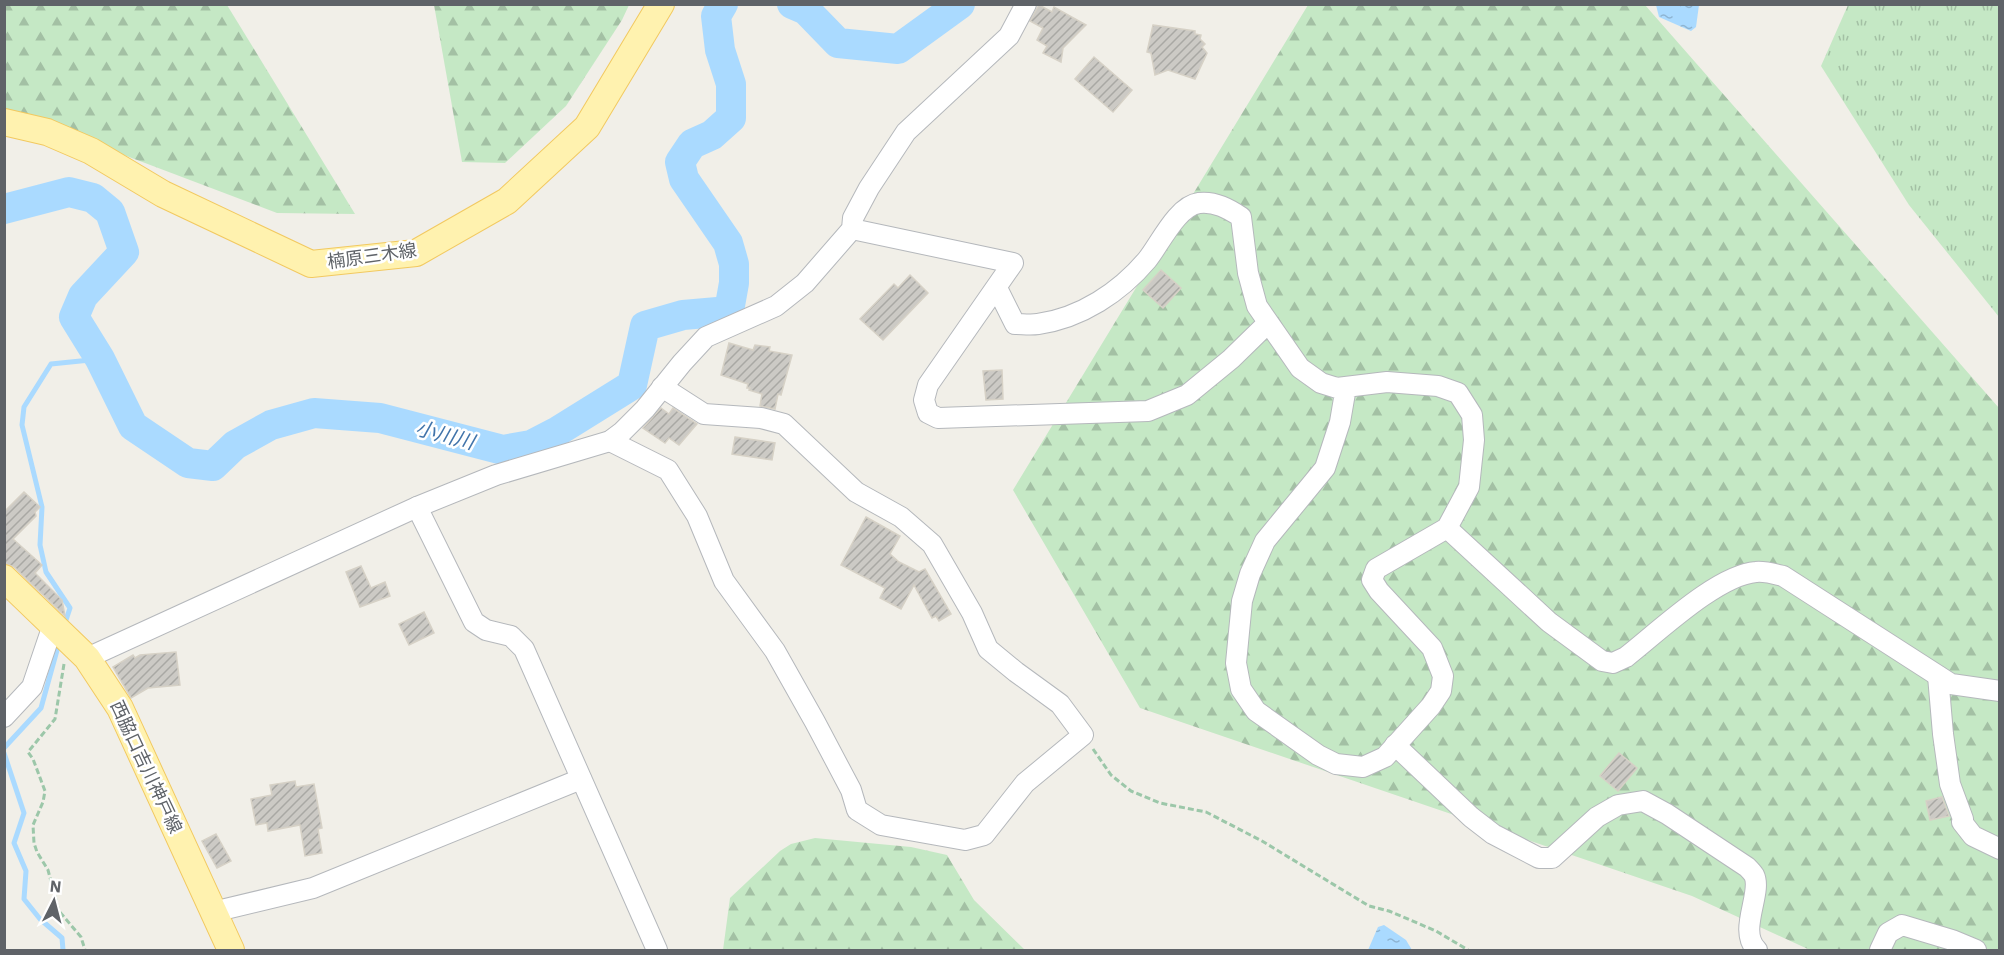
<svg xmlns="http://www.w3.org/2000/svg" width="2004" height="955" font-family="'IBM Plex Sans','Noto Sans JP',sans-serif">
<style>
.grass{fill:url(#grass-tufts)}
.forest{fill:url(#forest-firs)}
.water{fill:url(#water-ripples)}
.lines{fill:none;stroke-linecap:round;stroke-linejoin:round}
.stream{stroke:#aadaff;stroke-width:5}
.river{stroke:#aadaff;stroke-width:30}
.building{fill:url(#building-hatch);stroke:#d6d1c6;stroke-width:1.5}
.minor-casing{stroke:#b5b8bc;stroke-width:22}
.major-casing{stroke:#f2c960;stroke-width:28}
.path{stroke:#9cc7a9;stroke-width:3;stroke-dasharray:6 3;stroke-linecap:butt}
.minor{stroke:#fff;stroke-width:20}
.major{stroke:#fff2af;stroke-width:26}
.labels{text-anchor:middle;stroke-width:5;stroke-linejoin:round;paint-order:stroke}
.street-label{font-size:18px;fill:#5f6368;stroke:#fff}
.water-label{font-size:20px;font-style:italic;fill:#4174aa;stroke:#fff}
</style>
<defs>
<pattern id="grass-tufts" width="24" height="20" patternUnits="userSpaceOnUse" patternTransform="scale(1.5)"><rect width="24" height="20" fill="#c5e8c5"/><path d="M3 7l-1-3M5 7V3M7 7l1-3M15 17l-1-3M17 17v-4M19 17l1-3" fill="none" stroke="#a3c0a4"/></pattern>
<pattern id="forest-firs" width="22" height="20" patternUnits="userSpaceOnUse" patternTransform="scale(1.5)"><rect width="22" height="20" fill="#c5e8c5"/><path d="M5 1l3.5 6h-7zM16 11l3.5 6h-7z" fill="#a3c0a4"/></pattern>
<pattern id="water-ripples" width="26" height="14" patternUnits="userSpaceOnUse" patternTransform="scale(1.5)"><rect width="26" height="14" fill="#aadaff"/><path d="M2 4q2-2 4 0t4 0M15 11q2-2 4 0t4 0" fill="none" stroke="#8eb4d2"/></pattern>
<pattern id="building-hatch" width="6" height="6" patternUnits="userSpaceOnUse" patternTransform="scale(1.5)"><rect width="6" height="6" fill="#cccac5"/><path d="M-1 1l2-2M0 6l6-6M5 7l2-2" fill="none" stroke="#a9a8a4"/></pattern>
</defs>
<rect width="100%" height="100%" fill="#f1efe8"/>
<path class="grass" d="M1848 5H1999V317L1909 205 1821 66Z"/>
<g class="forest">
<path d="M4 5H227L355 214 277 213 5 110Z"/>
<path d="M434 5V4L629 5 622 20 566 106 505 163 462 162Z"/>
<path d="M1308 5H1645L1999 408V950H1810L1692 896 1140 708 1013 490Z"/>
<path d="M815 838 911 847 947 855 974 900 1025 950H723L730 898 780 851 791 844Z"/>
</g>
<g class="water">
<path d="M1656 5H1699L1696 27 1691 31 1659 17Z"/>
<path d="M1384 925 1406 940 1412 950H1368L1378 927Z"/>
</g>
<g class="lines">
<g class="stream">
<path d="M64 626 70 608 46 572 40 545 42 507 22 425 24 407 51 364 100 359"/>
<path d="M4 748 41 708 59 643"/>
<path d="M4 753 24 813 14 843 26 871 24 899 40 919 62 938 63 950"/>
</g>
<g class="river">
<path d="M792 4 806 10 838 43 898 49 960 4"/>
<path d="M4 209 69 192 93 198 110 212 124 252 83 296 74 317 100 359 133 426 188 463 213 466 235 445 271 425 314 413 380 418 503 450 531 445 558 431 632 385 645 326 683 315 729 311 734 283V264L728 243 684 179 680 162 692 144 712 135 731 118V84L720 50 716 16 723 4"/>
</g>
</g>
<g class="building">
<path d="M1039 5 1052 12 1054 7 1086 25 1063 48 1061 62 1043 53 1047 46 1037 40 1043 28 1030 21Z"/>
<path d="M1153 25 1195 31V34L1201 35 1200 39 1205 44 1202 47 1207 53 1195 79 1168 70 1155 75 1151 53 1147 52Z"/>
<path d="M1094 57 1132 90 1113 112 1075 79Z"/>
<path d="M1161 270 1181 288 1163 308 1143 290Z"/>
<path d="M910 275 928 293 883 340 860 319 894 284 898 288Z"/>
<path d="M729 343 753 350 755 345 770 347 769 351 792 355 781 395 778 394 775 409 760 406 762 394 749 390 750 388H747L748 384 721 375Z"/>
<path d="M1002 370 1003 399 986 400 983 371Z"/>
<path d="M661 408 669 414 673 408 697 424 679 445 669 438 665 443 643 428Z"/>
<path d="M735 437 775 443 772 460 732 454Z"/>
<path d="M24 492 40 507 35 512 36 516 13 539 42 565 35 573 62 600 65 616 14 567 4 563V512Z"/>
<path d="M866 517 900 536 890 554 899 562 919 572 925 569 951 614 939 621 936 616 932 618 914 585 901 609 880 598 885 588 841 565Z"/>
<path d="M361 566 371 588 385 582 390 596 360 607 346 572Z"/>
<path d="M424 612 434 633 409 645 399 624Z"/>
<path d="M176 652 180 685 148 688 131 698 113 667 133 655 135 658 140 655Z"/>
<path d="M1619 753 1637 768 1618 791 1600 776Z"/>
<path d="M295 781 296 787 314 784 322 828 318 829 322 853 305 856 300 825 268 831 267 823 256 825 251 799 272 795 270 785Z"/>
<path d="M1942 797 1949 816 1930 820 1926 801Z"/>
<path d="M216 834 231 861 217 868 202 841Z"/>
</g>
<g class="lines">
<g class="minor-casing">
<g id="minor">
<path d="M852 229 1013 263 928 385 924 400 928 413 938 418 1148 411 1187 395 1231 359 1268 323"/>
<path d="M997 288 1015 324C1022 324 1031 325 1038 324 1081 318 1120 292 1147 260 1160 244 1177 206 1199 203 1215 201 1229 209 1241 217L1248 273 1257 306 1300 368 1321 383 1337 388 1387 382 1438 386 1458 393 1472 415 1474 440 1469 487 1447 528 1376 569 1372 580 1379 591 1432 648 1443 676 1441 691 1431 706 1385 757 1363 767 1336 764 1318 755 1256 711 1241 689 1236 663 1242 601 1250 574 1265 541 1325 468 1340 422 1346 387"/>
<path d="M610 441 668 470 697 516 724 581 775 651 815 722 851 790 857 810 881 825 965 840 984 835 1025 783 1083 735 1060 704 1016 672 988 649 972 613 932 544 901 517 856 492 784 424 761 418 704 414 662 387"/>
<path d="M417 507 474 622 486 630 511 636 524 649 657 950"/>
<path d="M1447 528 1549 622 1602 661 1613 663 1626 657C1657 633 1717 575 1756 572 1764 571 1775 574 1783 576L1951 684 2000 691"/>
<path d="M87 658 417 507 496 475 610 441 622 432 645 409 682 363 706 337 776 306 805 283 852 229 853 218 869 188 906 132 1009 36 1026 4"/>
<path d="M1938 676 1943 734 1950 784 1963 819 1962 822 1973 836 2000 849"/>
<path d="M4 717 32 687 53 625"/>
<path d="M1395 745 1471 817 1493 834 1539 858H1552L1597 817 1618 805 1643 801 1667 814 1747 867C1750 870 1752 872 1754 875 1763 893 1737 931 1757 950"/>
<path d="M213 912 313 888 581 779"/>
<path d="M1880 950 1888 933 1902 925 1952 940 1976 950"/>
</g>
</g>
<g class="major-casing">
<g id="major">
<path d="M4 122 47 132 91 151 163 194 311 264 416 253 507 201 587 127 661 4"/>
<path d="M4 578 87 658 120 708 231 950"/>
</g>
</g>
<g class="path">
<path d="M64 664 55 719 28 752 33 759 45 791 43 802 33 825 34 843 37 852 48 870 59 911 81 937 85 950"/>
<path d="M1093 749 1111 775 1131 791 1160 803 1206 812 1262 841 1369 906 1389 911 1436 931 1468 950"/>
</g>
<use href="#minor" class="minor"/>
<use href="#major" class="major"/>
</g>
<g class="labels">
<g class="street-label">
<text transform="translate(372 256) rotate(-8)" y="6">楠原三木線</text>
<text transform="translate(146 767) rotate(65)" y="6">西脇口吉川神戸線</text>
</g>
<g class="water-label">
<text transform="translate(445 435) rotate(15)" y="7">小川川</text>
</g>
</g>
<rect width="2004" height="955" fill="none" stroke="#5f6368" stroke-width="12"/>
<g transform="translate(54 901) rotate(6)" stroke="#ffffff" stroke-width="4.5" paint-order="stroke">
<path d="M0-4.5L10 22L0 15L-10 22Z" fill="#5f6368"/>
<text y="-9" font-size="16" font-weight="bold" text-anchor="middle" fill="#5f6368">N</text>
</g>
</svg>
